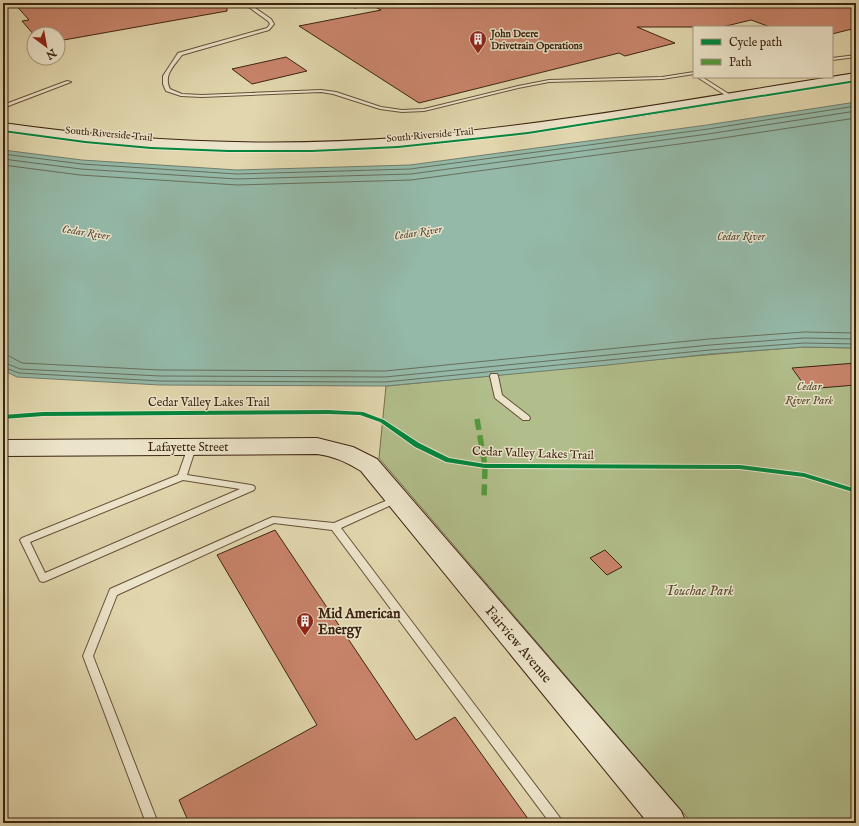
<svg xmlns="http://www.w3.org/2000/svg" width="859" height="826" font-family="'IM FELL English',serif">
<style>
.green{fill:#b1be8b;stroke:#76714e}
.water{fill:#94b9a8;stroke:#717d6c}
.lines{fill:none;stroke-linecap:round;stroke-linejoin:round}
.shore{stroke:#686e5c;stroke-width:1}
.building{fill:#c8846b;stroke:#3c2411}
.lane-casing{stroke:#655038;stroke-width:2}
.secondary-casing{stroke:#3c2411;stroke-width:2}
.path{stroke:#3c2411;stroke-width:1.5;stroke-dasharray:1.5 1;stroke-linecap:butt}
.lane{fill:#ece4ca;fill-rule:evenodd}
.secondary{fill:#ece4ca;fill-rule:evenodd}
.quiet{stroke:#529b3c;stroke-width:5.5;stroke-dasharray:11 5.5;stroke-linecap:butt}
.cycleway-casing{stroke:#ece4ca;stroke-width:2}
.cycleway{fill:#00873e;fill-rule:evenodd}
.labels{text-anchor:middle;stroke-width:3;stroke-linejoin:round;paint-order:stroke}
.far-poi-label{font-size:10px;font-weight:bold;fill:#3c2411;stroke:#ece4ca;text-anchor:start}
.far-street-label{font-size:10px;fill:#3c2411;stroke:#ece4ca}
.far-water-label{font-size:11px;font-style:italic;fill:#524937;stroke:#ece4ca}
.park-label{font-size:12px;font-style:italic;fill:#594a30;stroke:#ece4ca}
.street-label{font-size:12px;fill:#3c2411;stroke:#ece4ca}
.near-park-label{font-size:14px;font-style:italic;fill:#594a30;stroke:#ece4ca}
.near-poi-label{font-size:14px;font-weight:bold;fill:#3c2411;stroke:#ece4ca;text-anchor:start}
.near-street-label{font-size:14px;fill:#3c2411;stroke:#ece4ca}
</style>
<rect width="100%" height="100%" fill="#e1d6ad"/>
<filter id="stains"><feTurbulence type="fractalNoise" baseFrequency=".005" numOctaves="4"/><feColorMatrix values="0 0 0 0 .2 0 0 0 0 .09 0 0 0 0 .02 0 0 0 .5 -.17"/></filter>
<radialGradient id="worn" r=".72"><stop offset=".6" stop-color="#630" stop-opacity="0"/><stop offset="1" stop-color="#630" stop-opacity=".3"/></radialGradient>
<path class="green" d="M804 347 856 348V823H692L379 458 386 386C525 373 665 357 804 347Z"/>
<path class="water" d="M856 102V348L804 347 710 354 608 365 386 386 160 385 17 377 3 370V150L82 160 237 170 410 165 707 125Z"/>
<g class="lines">
<g class="shore">
<path d="M3 154 82 164 237 174 410 169 708 129 856 106"/>
<path d="M3 159 81 169 237 179 411 174 708 134 856 111"/>
<path d="M3 165 80 175 237 185 411 180 709 140 856 118"/>
<path d="M3 356H9L22 363 160 370 385 371 709 339 804 332 856 333"/>
<path d="M3 362 20 369 160 376 385 377 710 345 804 338 856 339"/>
<path d="M3 367 19 373 160 381 385 382 710 350 804 343 856 344"/>
</g>
</g>
<g class="building">
<path d="M14 3H227V11L58 41V34H34V35L22 21 29 20Z"/>
<path d="M368 3H856V28L832 34V27H770L751 20 722 27H637L675 43 625 56 619 53 419 103 299 26 381 10Z"/>
<path d="M286 57 307 71 252 84 232 69Z"/>
<path d="M856 363V385L807 389 792 368Z"/>
<path d="M275 530 416 740 455 717 531 823H189L179 800 317 725 217 555Z"/>
<path d="M605 550 622 567 607 575 590 558Z"/>
</g>
<g class="lines">
<g class="lane-casing">
<g id="lane">
<path d="M243 3H248L271 19 274 24 269 30 182 55C174 66 163 75 170 89L182 94 202 95 321 90 336 92 381 107 402 110 424 109 518 86 549 80 662 77 694 72V74L662 79 549 82 518 88 424 111 402 112 380 109 333 94 321 92 202 97 181 96 166 91 163 84V76L178 53 267 28 270 24 268 21Z"/>
<path d="M856 55V57L832 60V58Z"/>
<path d="M697 77H702L732 96 728 97Z"/>
<path d="M67 81 71 82 3 108V105Z"/>
<path d="M491 374H497L498 376 502 395 529 416 530 418 529 420H523L495 398 490 376Z"/>
<path d="M192 444 196 447 187 475 251 485 254 486 255 488 254 490 46 581 43 582 40 581 20 540 22 538 178 475 188 447ZM183 480 240 489 45 573 30 542Z"/>
<path d="M397 496 400 497 401 499 400 501 341 528 561 819 563 823H550L332 530 274 523 117 595 93 656 158 823H146L83 656 110 589 270 518 273 517 334 523Z"/>
</g>
</g>
<g class="secondary-casing">
<g id="secondary">
<path d="M856 73V81C707 104 558 133 408 145 272 157 137 151 3 131V123C137 142 272 148 408 137 558 124 707 96 856 73Z"/>
<path d="M317 438 353 447 377 459 681 811 686 823H648L361 471C346 462 334 456 317 454L3 456V440Z"/>
</g>
</g>
<path class="path" d="M354 8 379 3"/>
<use href="#lane" class="lane"/>
<use href="#secondary" class="secondary"/>
<path class="quiet" d="M477 419 485 466 484 500"/>
<g class="cycleway-casing">
<g id="cycleway">
<path d="M856 80V82L528 134 398 148 312 152H228L151 149 85 143 3 132V130L85 141 151 147 228 150H312L398 146 528 132Z"/>
<path d="M328 410 363 412 384 420 419 443 449 458 485 464 740 465 804 473 856 489V493L804 477 740 469 485 468 446 462 415 447 380 422 360 415 328 414 43 416 3 419V415L43 412Z"/>
</g>
</g>
<use href="#cycleway" class="cycleway"/>
</g>
<defs>
<g id="building-pin" transform="scale(0.9)"><path d="M0 17L-7.5 6A9.5 9.5 0 1 1 7.5 6Z" fill="#8f2418" stroke="#ece4ca"/><path d="M-4-6H4V6H1V3H-1V6H-4ZM-2.5-4.3h1.7v1.8h-1.7ZM.8-4.3h1.7v1.8H.8ZM-2.5-1h1.7V.8h-1.7ZM.8-1h1.7V.8H.8Z" fill="#fff"/></g>
</defs>
<g fill-rule="evenodd">
<use href="#building-pin" x="478" y="39"/>
<use href="#building-pin" x="305" y="621"/>
</g>
<g class="labels">
<g class="far-poi-label">
<text x="491" y="37">John Deere<tspan x="491" dy="12">Drivetrain Operations</tspan></text>
</g>
<g class="far-street-label">
<text transform="translate(109 133) rotate(5)" y="4">South Riverside Trail</text>
<text transform="translate(430 134) rotate(-5)" y="4">South Riverside Trail</text>
</g>
<g class="far-water-label">
<text transform="translate(86 232) rotate(9)" y="4">Cedar River</text>
<text transform="translate(418 232) rotate(-9)" y="4">Cedar River</text>
<text x="741" y="240">Cedar River</text>
</g>
<g class="park-label">
<text x="809" y="390">Cedar<tspan x="809" dy="14">River Park</tspan></text>
</g>
<g class="street-label">
<text x="209" y="406">Cedar Valley Lakes Trail</text>
<text x="188" y="451">Lafayette Street</text>
<text transform="translate(533 453) rotate(2)" y="4">Cedar Valley Lakes Trail</text>
</g>
<g class="near-park-label">
<text x="699" y="595">Touchae Park</text>
</g>
<g class="near-poi-label">
<text x="318" y="618">Mid American<tspan x="318" dy="16">Energy</tspan></text>
</g>
<g class="near-street-label">
<text transform="translate(519 644) rotate(50)" y="5">Fairview Avenue</text>
</g>
</g>
<rect width="859" height="826" fill="none" stroke="#e1d6ad" stroke-width="16"/>
<rect x="4" y="4" width="851" height="818" fill="none" stroke="#3c2411" stroke-width="2"/>
<rect x="8" y="8" width="843" height="810" fill="none" stroke="#3c2411"/>
<rect x="693" y="26" width="140" height="52" fill="#ece4ca" stroke="#a69780"/>
<rect x="701" y="39" width="20" height="6" fill="#00873e" stroke="#a69780"/>
<text x="729" y="46" font-size="12" fill="#3c2411">Cycle path</text>
<rect x="701" y="59" width="20" height="6" fill="#529b3c" stroke="#a69780"/>
<text x="729" y="66" font-size="12" fill="#3c2411">Path</text>
<g transform="translate(46 46) rotate(148)"><circle r="19" fill="#ece4ca" stroke="#a69780"/>
<path d="M0-3L7 15L0 10L-7 15Z" fill="#8f2418"/>
<text y="-6" font-size="11" font-weight="bold" text-anchor="middle" fill="#3c2411">N</text>
</g>
<rect width="100%" height="100%" filter="url(#stains)"/>
<rect width="100%" height="100%" fill="url(#worn)"/>
</svg>
